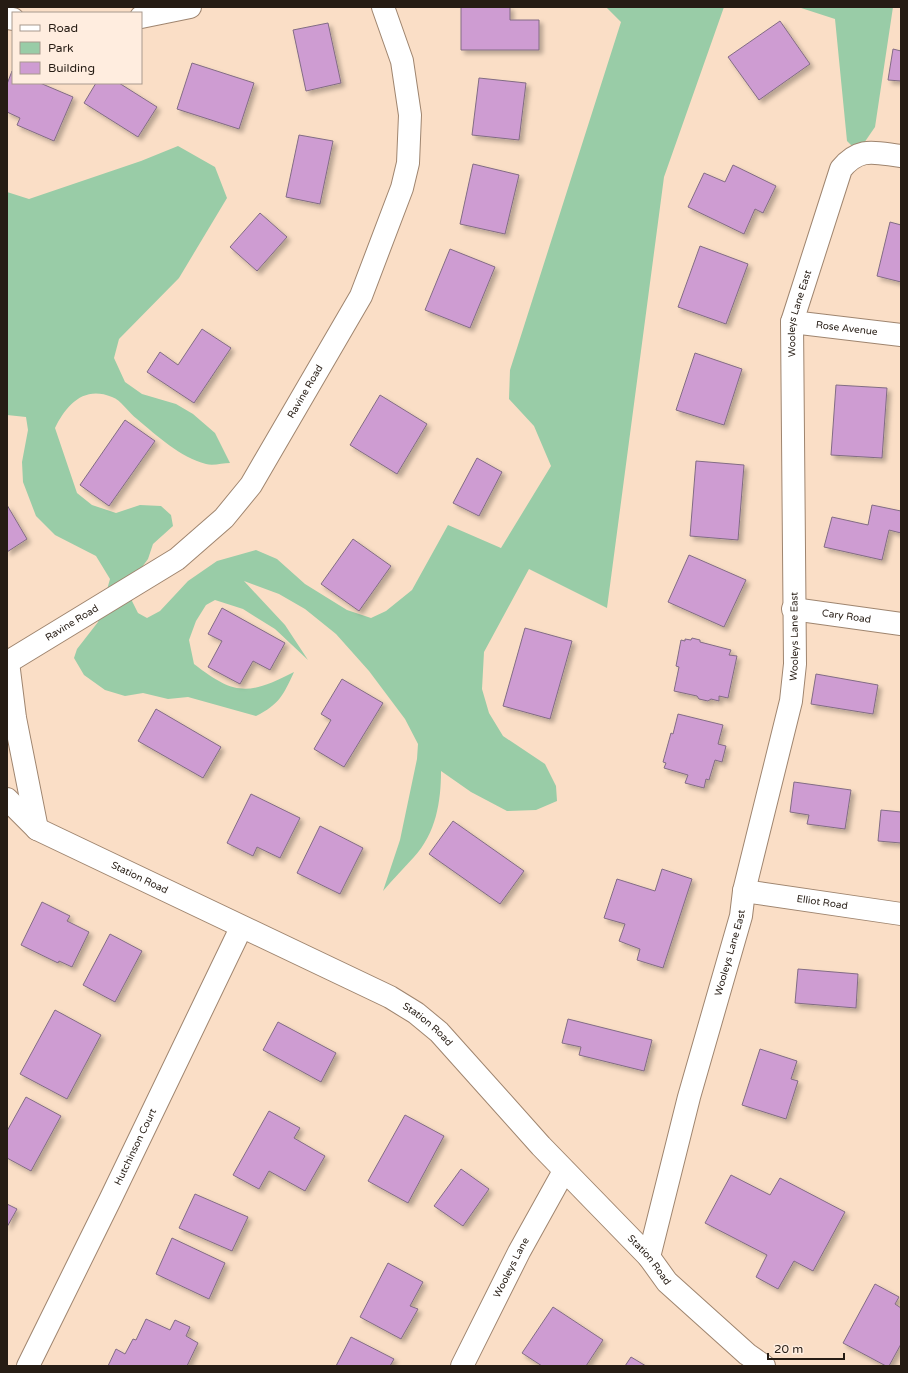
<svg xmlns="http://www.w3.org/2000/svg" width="908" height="1373" font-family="'Varela Round',sans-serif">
  <defs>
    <filter id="shadow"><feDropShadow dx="3.5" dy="3.5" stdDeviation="2" flood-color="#0004"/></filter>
  </defs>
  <rect width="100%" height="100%" fill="#fadec6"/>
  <path fill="#99cca7" d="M606,7H724L664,177L607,608L529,569L484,652L482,689L489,713L503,736L545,764L556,786L557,801L536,810L507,811L471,792L441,771C441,802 436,833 414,857C404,868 393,879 383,891L400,840L417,759L418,744L405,719L369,671L336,634L305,609L279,594L244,581L285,625L308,660L275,629L243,609L215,600L206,605L196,621L189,640L194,664C235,696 249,695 294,672C284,694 279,705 256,716L188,697L168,699L143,693L125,696L105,690L84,675L74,658L77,649L98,622L110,579L96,556L55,535L36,516L23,482L22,462L28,430L26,417L7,415V192L29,199L141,161L178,146L215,167L227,198L179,278L119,339L114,358L125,382L142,394L176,404L193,414L215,433L230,463C223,463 213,466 206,464C180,457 157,436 137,419C129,413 121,400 112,397C84,385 66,405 55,428L77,493L92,505L116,513L140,505L161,506L171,515L173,526L153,544L148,559L139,571L132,601L138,613L147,618L160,611L188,581L217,561L256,550L277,559L305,584L347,610L371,618L386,611L412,590L448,525L501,548L551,466L534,426L509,399L510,370L621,22Z
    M798,7H893L875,127L864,143L857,147L851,145L847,141L835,19Z"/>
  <path fill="#ce9cd2" stroke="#826c84" filter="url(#shadow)" d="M461,7H510V20H539V50H461Z
    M780,21L810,64L759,100L728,57Z
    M328,23L341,83L306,91L293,30Z
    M893,49L901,51V81L888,80Z
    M192,63L254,83L239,129L177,109Z
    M12,71L13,83H40L73,97L54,141L17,125L20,118L7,112V84Z
    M479,78L526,83L519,140L472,135Z
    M96,83H119L157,107L138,137L84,103Z
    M299,135L333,141L320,204L286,197Z
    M473,164L519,175L505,234L460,224Z
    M733,165L776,186L763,213L755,209L744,234L688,207L704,173L725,182Z
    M260,213L287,237L257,271L230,247Z
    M890,222L901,225V282L877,276Z
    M700,246L748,264L726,324L678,307Z
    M450,249L495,267L470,328L425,310Z
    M202,329L231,348L194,403L147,372L160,352L178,365Z
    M695,353L742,369L724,425L676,410Z
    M836,385L887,388L882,458L831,455Z
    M380,395L427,424L397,474L350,445Z
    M125,420L155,441L109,506L80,485Z
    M477,458L502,472L479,516L453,503Z
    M696,461L744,465L738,540L690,536Z
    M7,505L27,539L7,552Z
    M872,505L901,511V533L889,530L882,560L824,547L832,517L868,525Z
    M353,539L391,566L359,611L321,584Z
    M689,555L746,580L724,627L668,602Z
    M222,608L285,643L270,670L253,661L240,684L208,667L222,641L208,634Z
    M525,628L572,641L550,719L503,706Z
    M692,638L700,640V642L731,650L729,655L737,656L728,698L719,696V701L711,699L708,701L699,699L697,696L674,691L679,667L676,666L681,640L685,641V639L691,640Z
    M816,674L878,685L873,714L811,704Z
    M342,679L383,703L344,767L314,749L331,720L321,714Z
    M156,709L221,747L203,778L138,741Z
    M678,714L723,725L718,744L726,746L722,762L715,760L709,780L706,779L704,788L685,783L688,775L664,768L666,763L663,762L671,733L673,734Z
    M794,782L851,790L845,829L807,824L809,815L790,812Z
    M251,794L300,818L280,858L257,847L253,856L227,843Z
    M881,810L901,812V843L878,841Z
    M453,821L524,871L500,904L429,854Z
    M320,826L363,848L340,894L297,873Z
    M662,869L692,879L663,968L637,960L640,949L619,941L625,924L604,918L617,879L655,891Z
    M42,902L70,916L67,921L89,932L72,967L59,961L58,963L21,945Z
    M110,934L142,951L115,1002L83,985Z
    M798,969L858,974L856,1008L795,1003Z
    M55,1010L101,1035L67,1099L20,1074Z
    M568,1019L652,1040L644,1071L579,1055L581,1047L562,1043Z
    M278,1022L336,1053L321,1082L263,1050Z
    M760,1049L797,1061L791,1079L798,1081L786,1119L742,1105Z
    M26,1097L61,1116L31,1171L7,1158V1131Z
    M269,1111L300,1128L294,1138L325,1156L305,1191L269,1171L259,1189L233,1175Z
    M405,1115L444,1136L408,1203L368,1181Z
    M461,1169L489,1189L463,1226L434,1206Z
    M731,1175L770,1195L780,1178L845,1212L813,1271L794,1261L778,1289L756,1277L767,1255L705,1223Z
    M195,1194L248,1217L232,1251L179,1228Z
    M7,1204L17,1209L7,1227Z
    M172,1238L225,1263L209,1299L156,1274Z
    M388,1263L423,1282L410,1306L418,1309L401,1339L360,1317Z
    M875,1284L899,1297L895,1304L901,1308V1344L889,1366H886L843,1343Z
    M553,1307L603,1340L586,1366H542L522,1353Z
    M146,1319L170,1330L175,1320L190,1327L186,1336L198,1343L187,1366H108L116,1349L125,1354L133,1339L136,1340Z
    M351,1337L394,1359L390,1366H336Z
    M631,1357L646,1366H625Z"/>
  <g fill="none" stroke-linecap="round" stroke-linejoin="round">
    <defs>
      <g id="minor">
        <path d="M141,17L190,7"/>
        <path d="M7,18L13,19"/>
        <path id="s1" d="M792,322L901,335"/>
        <path id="s2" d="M793,609L901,624"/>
        <path id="s3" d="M8,662L177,559L224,518L251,485L361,296L402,188L408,163L410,115L402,61L383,7"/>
        <path d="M8,662L15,718L37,829"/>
        <path id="s4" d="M7,799L37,829L390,997L416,1013L439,1032L541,1146L649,1257L667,1282L747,1354L764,1366"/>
        <path id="s5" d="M744,891L901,914"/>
        <path id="s6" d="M649,1257L689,1097L741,916L744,891L791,701L795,664L792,322L841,169C860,146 875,153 901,156"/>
        <path id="s7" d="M28,1366L110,1200L241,928"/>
        <path id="s8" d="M462,1366L519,1252L564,1171"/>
      </g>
    </defs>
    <use href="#minor" stroke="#9f856f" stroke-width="24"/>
    <use href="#minor" stroke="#fff" stroke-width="22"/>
  </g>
  <g text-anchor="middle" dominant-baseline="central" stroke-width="4" stroke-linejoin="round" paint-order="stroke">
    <g font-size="10" fill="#261c14" stroke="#ffeddf">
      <text stroke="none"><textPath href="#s6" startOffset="963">Wooleys Lane East</textPath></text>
      <text stroke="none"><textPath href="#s1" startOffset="55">Rose Avenue</textPath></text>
      <text stroke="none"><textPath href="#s3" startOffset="411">Ravine Road</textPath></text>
      <text stroke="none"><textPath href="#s2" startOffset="54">Cary Road</textPath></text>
      <text stroke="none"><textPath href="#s3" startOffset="75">Ravine Road</textPath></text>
      <text stroke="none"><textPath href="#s6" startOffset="639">Wooleys Lane East</textPath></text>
      <text stroke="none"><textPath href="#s4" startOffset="156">Station Road</textPath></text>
      <text stroke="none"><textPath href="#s5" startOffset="79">Elliot Road</textPath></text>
      <text stroke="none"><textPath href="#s6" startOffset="315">Wooleys Lane East</textPath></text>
      <text stroke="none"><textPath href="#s4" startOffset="480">Station Road</textPath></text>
      <text stroke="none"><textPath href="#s7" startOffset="244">Hutchinson Court</textPath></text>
      <text stroke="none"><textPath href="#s4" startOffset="804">Station Road</textPath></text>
      <text stroke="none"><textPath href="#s8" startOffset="110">Wooleys Lane</textPath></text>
    </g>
  </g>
  <rect width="908" height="1373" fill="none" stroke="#261c14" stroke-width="16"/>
  <rect x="12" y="12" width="130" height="72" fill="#ffeddf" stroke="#a8998e"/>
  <rect x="20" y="25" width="20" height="6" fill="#ffffff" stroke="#a8998e"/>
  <text x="48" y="32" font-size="12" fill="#261c14">Road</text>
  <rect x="20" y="42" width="20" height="12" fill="#99cca7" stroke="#a8998e"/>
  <text x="48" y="52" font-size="12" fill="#261c14">Park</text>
  <rect x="20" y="62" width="20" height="12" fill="#ce9cd2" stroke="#a8998e"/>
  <text x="48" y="72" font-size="12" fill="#261c14">Building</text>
  <path d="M768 1353v6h76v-6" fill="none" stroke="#261c14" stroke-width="2"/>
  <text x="774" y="1353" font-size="12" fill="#261c14" stroke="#ffeddf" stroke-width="3" paint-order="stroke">20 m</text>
</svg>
